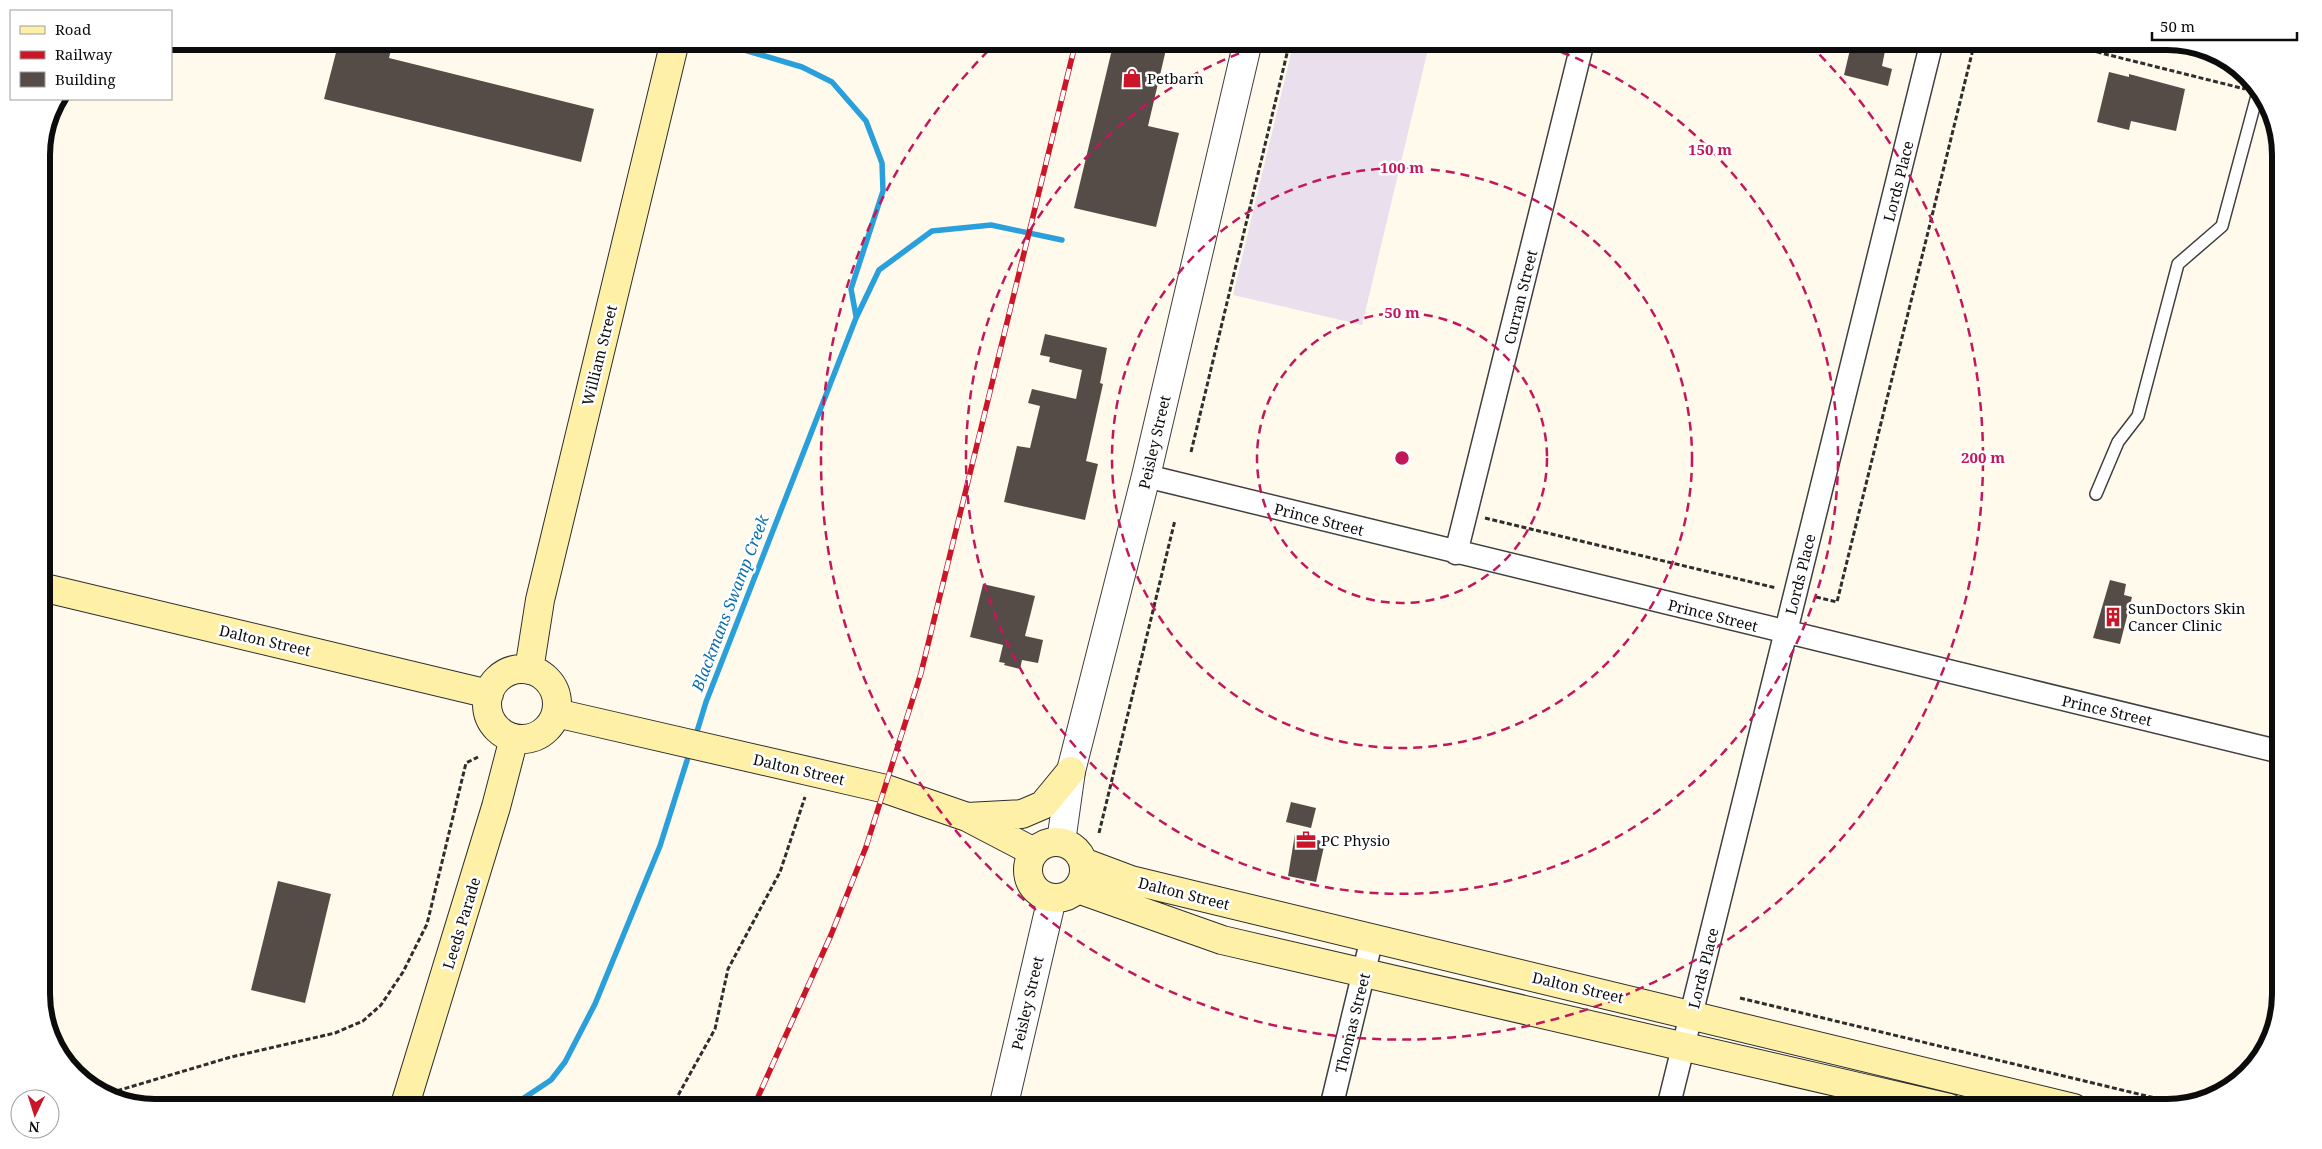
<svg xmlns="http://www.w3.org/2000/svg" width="2322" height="1149" font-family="'Noto Serif',serif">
  <rect width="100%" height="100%" fill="#fffaec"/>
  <path fill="#eadfec" d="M1294,41H1430L1362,325L1233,295Z"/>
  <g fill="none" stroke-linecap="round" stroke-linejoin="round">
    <path stroke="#299fdc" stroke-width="5.5" d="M714,41L802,67L832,82L866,121L882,163L883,191L851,289L856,316
      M695,738L706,702L856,318L879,270L932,231L991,225L1062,240
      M509,1108L551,1080L565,1062L595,1004L660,846L690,751"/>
  </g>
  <path fill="#564c47" d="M339,41H393L389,58L594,109L581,162L324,99Z
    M1114,41H1168L1148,126L1179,133L1156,227L1074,208Z
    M1852,41H1887L1882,66L1892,69L1888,86L1844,75Z
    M2109,72L2129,77V74L2185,89L2176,131L2131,121L2129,130L2097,122Z
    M1045,334L1107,348L1100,383L1103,384L1086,461L1098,464L1085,520L1004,502L1017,446L1030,448L1040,406L1028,403L1032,389L1076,399L1082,370L1049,362L1050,357L1040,355Z
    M2110,580L2126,584L2124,595L2132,597L2120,644L2093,638Z
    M983,584L1035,596L1025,636L1043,640L1038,663L1022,660L1020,669L1004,665L1005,663L999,662L1003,645L970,637Z
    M1291,802L1316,808L1311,828L1286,822Z
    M1295,834L1325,842L1316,882L1288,876Z
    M278,881L331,894L305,1003L251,990Z"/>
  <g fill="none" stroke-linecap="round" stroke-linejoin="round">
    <defs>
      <path id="service" d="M2096,494L2118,442L2138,416L2178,264L2222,226L2258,92"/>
      <path id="minor" d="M1146,476L2281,752
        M1456,553L1583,41
        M1331,1108L1372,938
        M1668,1108L1932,41"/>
      <path id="tertiary" d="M1061,842L1071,771L1146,476L1248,41
        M1003,1108L1052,898"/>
      <path id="secondary" d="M41,587L489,694
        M487 704a35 35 0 1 1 70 0a35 35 0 1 1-70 0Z
        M529,670L540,600L675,41
        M556,713L886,789L967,817L1034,852
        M967,817L1022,814L1043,805L1071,771
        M1028 870a28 28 0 1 1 56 0a28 28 0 1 1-56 0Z
        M1083,862L1131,880L2074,1108
        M1078,889L1222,940L1949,1108
        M404,1108L496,807L514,738"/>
    </defs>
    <use href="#service" stroke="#3f3f3f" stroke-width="14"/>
    <use href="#minor" stroke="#3f3f3f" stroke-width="25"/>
    <use href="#tertiary" stroke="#3f3f3f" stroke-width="30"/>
    <use href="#secondary" stroke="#2e2e2e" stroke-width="30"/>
    <path stroke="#2e2e2e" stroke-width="3" stroke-dasharray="5 2.5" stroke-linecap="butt" d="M2053,41L2245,89
      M1191,452L1290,41
      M1485,518L1776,588
      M1816,597L1837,602L1975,41
      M1099,833L1175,520
      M1740,998L2180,1104
      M103,1095L231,1057L335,1033L363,1021L381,1005L403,972L427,924L466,763L478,757
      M671,1108L715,1029L728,969L780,872L805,797"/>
    <use href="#service" stroke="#fff" stroke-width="11"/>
    <use href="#minor" stroke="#fff" stroke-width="22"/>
    <use href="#tertiary" stroke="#fff" stroke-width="28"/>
    <use href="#secondary" stroke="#fff0a7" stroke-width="28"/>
    <defs>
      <path id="rail" d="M753,1108L831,935L866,847L921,673L1076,41"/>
    </defs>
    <use href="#rail" stroke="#cb1629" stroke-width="5.5"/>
    <use href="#rail" stroke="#fff" stroke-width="4" stroke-dasharray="11" stroke-linecap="butt"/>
  </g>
  <g fill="none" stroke="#c2185b" stroke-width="2.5" stroke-dasharray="9 6">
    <circle cx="1402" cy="458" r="145"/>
    <circle cx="1402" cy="458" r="290"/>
    <path d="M1533 42A436 436 0 1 1 1271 42"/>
    <path d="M1809 44A581 581 0 1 1 995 44"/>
  </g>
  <defs>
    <symbol id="shop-bare" viewBox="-9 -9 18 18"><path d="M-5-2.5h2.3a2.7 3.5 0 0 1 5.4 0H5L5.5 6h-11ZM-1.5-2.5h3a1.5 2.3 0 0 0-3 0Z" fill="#cb1629" stroke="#fff" stroke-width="2.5" paint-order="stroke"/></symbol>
    <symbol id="building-bare" viewBox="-9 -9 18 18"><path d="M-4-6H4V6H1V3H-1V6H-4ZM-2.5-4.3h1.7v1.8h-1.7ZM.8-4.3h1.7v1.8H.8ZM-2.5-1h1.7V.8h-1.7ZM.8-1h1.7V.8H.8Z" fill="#cb1629" stroke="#fff" stroke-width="2.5" paint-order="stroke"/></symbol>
    <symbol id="office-bare" viewBox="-9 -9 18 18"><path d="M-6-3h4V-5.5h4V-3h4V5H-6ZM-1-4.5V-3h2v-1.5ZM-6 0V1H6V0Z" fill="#cb1629" stroke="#fff" stroke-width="2.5" paint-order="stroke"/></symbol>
  </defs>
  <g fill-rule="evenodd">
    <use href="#shop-bare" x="1118" y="64" width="28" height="28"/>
    <use href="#building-bare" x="2099" y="603" width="28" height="28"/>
    <use href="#office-bare" x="1292" y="826" width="28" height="28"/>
  </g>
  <g text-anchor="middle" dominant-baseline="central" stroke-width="5" stroke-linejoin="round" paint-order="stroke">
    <g font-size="15" fill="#0c0c0c" stroke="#fff" text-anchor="start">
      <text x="1147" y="78">Petbarn</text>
      <text x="2128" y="608">SunDoctors Skin<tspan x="2128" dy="17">Cancer Clinic</tspan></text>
      <text x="1321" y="840">PC Physio</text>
    </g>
    <g font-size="15" fill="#0c0c0c" stroke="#fff">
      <text transform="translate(1898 181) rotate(-76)">Lords Place</text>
      <text transform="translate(1520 297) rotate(-76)">Curran Street</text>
      <text transform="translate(599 355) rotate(-76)">William Street</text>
      <text transform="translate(1154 442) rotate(-77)">Peisley Street</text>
      <text transform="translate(1319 519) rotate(14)">Prince Street</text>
      <text transform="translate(1800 574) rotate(-76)">Lords Place</text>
      <text transform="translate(1713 615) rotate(14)">Prince Street</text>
      <text transform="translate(265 640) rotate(13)">Dalton Street</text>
      <text transform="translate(2107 710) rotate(13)">Prince Street</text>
      <text transform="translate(799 769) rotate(13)">Dalton Street</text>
      <text transform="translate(1184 893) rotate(14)">Dalton Street</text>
      <text transform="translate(461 923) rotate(-73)">Leeds Parade</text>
      <text transform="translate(1703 968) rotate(-76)">Lords Place</text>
      <text transform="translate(1578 987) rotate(13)">Dalton Street</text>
      <text transform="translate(1027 1003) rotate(-77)">Peisley Street</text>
      <text transform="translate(1352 1023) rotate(-76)">Thomas Street</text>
    </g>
    <g font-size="16" font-style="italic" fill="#096eab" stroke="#fff">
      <text transform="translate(730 603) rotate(-69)">Blackmans Swamp Creek</text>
    </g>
  </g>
  <path d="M0 0H2322V1149H0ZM155 50H2167A105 105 0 0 1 2272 155V994A105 105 0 0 1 2167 1099H155A105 105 0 0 1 50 994V155A105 105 0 0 1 155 50Z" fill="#fff" fill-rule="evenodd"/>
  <path fill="none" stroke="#0c0c0c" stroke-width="6" d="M155 50H2167A105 105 0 0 1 2272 155V994A105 105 0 0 1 2167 1099H155A105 105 0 0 1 50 994V155A105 105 0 0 1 155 50Z"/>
  <circle cx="1402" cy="458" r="8" fill="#c2185b" stroke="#fff" stroke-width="2.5"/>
  <g font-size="15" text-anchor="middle" font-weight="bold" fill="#c2185b" stroke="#fff" stroke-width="5" stroke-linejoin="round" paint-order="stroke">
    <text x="1710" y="155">150 m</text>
    <text x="1402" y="173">100 m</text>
    <text x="1402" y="318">50 m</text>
    <text x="1983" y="463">200 m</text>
  </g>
  <rect x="10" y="10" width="162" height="90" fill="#ffffff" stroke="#9e9e9e"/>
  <rect x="20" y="26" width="25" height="8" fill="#fff0a7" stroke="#9e9e9e"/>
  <text x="55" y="35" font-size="15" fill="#0c0c0c">Road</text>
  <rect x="20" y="51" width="25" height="8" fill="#cb1629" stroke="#9e9e9e"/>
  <text x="55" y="60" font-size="15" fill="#0c0c0c">Railway</text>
  <rect x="20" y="72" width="25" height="15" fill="#564c47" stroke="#9e9e9e"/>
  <text x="55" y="85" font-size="15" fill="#0c0c0c">Building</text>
  <g transform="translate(35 1114) rotate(184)"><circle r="24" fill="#ffffff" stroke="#9e9e9e"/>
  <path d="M0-4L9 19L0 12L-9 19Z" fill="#cb1629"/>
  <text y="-8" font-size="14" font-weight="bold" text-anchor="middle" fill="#0c0c0c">N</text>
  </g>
  <path d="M2152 32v8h145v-8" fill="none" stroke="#0c0c0c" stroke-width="2.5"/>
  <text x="2160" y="32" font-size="15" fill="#0c0c0c" stroke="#ffffff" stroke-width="4" paint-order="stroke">50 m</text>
</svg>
